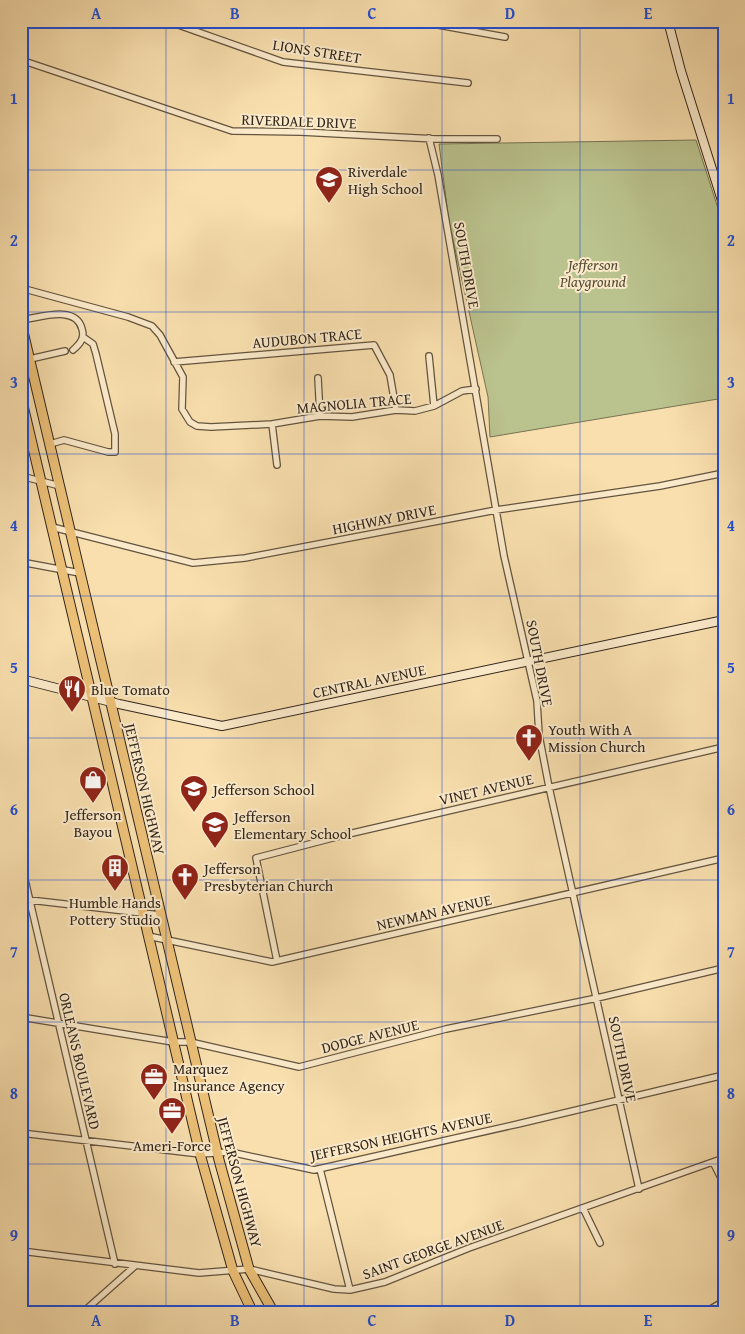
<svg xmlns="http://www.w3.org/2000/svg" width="745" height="1334" font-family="'Gentium Book Plus',serif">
  <rect width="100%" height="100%" fill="#f9dfae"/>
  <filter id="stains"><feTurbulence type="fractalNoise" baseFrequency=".004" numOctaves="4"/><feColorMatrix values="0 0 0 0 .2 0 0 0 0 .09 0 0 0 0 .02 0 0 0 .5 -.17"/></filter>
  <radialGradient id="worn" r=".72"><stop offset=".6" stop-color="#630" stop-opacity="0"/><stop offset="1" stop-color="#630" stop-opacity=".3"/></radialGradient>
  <path fill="#bac28d" stroke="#767454" d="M696,140L724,227V398L490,437L488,397L449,222L439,144Z"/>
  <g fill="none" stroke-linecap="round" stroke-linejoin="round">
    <defs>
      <path id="minor" d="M167,21L283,62L468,83
        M416,21L505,37
        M21,60L232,131L301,132L436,139H497
        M429,138L438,175L504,556L537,701L539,735L549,787L639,1189
        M21,288L128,317L152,326L160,335L183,377L182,409L190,422L197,426L211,427L272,424
        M21,320C39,318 76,304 82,329C85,338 80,344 73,350
        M429,356L434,406
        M30,359L65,351
        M174,362L374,345L390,375L396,410
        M318,378L320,416
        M50,444L64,440L108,452H115V434L96,354L93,344L83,337
        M277,465L272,424L320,416L352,417L396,410L415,411L434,406L462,391L476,389
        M21,476L60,486
        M52,527L193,563L245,558L496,510L660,486L724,473
        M21,562L80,573
        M21,863L115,1264
        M21,899L160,915
        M148,936L272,962L724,858
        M277,961L256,858L344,835L724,747
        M21,1017L173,1042H190L299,1067L446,1029L597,998L724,968
        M21,1133L200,1154L230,1152L314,1170L518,1124L724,1075
        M713,1162L724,1184
        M320,1169L350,1290
        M583,1208L600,1243
        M21,1251L199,1273L249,1269L334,1289L350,1290L385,1282L469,1248L724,1158
        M82,1313L135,1266
        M704,1313L724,1301"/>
      <path id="secondary" d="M668,21L681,71L724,207
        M21,679L119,704L222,726L724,620"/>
      <path id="primary" d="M21,323L219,1160L249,1269L274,1313
        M21,397L200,1154L233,1271L253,1313"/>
    </defs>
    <use href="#minor" stroke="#63543f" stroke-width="8"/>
    <use href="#secondary" stroke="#31251a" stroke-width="10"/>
    <use href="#primary" stroke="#31251a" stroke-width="11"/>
    <use href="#minor" stroke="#fbeaca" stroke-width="5.5"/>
    <use href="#secondary" stroke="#fbeaca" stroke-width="8"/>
    <use href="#primary" stroke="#ecc077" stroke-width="9"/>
  </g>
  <path fill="none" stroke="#1d4ed8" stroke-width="1" stroke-opacity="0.55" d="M166,21V1313M304,21V1313M442,21V1313M580,21V1313M21,170H724M21,312H724M21,454H724M21,596H724M21,738H724M21,880H724M21,1022H724M21,1164H724"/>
  <defs>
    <symbol id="school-pin" viewBox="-11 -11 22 30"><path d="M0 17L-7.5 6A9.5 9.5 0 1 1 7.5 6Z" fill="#8f2418" stroke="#fbeaca"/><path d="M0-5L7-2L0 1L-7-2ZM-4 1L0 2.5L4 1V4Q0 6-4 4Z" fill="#fff"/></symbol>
    <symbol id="restaurant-pin" viewBox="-11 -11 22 30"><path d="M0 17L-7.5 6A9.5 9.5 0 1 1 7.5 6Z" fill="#8f2418" stroke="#fbeaca"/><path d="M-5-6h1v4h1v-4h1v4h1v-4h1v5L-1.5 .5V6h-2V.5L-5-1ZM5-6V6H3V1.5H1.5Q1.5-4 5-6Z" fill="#fff"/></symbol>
    <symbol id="church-pin" viewBox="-11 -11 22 30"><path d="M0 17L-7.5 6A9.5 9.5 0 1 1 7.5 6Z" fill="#8f2418" stroke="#fbeaca"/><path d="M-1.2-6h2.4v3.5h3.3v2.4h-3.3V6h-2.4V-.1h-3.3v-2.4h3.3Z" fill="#fff"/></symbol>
    <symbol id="shop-pin" viewBox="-11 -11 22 30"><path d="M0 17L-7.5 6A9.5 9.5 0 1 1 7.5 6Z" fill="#8f2418" stroke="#fbeaca"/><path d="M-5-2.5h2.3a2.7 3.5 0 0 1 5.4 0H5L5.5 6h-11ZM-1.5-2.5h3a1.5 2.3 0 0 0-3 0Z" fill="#fff"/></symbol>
    <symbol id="building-pin" viewBox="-11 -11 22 30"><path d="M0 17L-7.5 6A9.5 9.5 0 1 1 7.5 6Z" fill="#8f2418" stroke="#fbeaca"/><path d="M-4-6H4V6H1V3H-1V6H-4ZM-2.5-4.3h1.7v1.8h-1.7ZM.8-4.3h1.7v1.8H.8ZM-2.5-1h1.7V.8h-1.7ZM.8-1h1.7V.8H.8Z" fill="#fff"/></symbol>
    <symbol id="office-pin" viewBox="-11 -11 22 30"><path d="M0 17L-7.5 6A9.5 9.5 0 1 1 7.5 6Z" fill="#8f2418" stroke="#fbeaca"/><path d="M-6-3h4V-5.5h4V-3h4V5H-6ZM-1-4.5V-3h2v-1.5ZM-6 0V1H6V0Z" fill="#fff"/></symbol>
  </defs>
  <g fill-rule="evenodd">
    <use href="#school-pin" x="313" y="164" width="32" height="43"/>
    <use href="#restaurant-pin" x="56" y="673" width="32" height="43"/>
    <use href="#church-pin" x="513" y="722" width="32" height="43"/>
    <use href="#shop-pin" x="77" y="764" width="32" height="43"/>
    <use href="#school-pin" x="178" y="773" width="32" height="43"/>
    <use href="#school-pin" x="199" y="809" width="32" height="43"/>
    <use href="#building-pin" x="99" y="852" width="32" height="43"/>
    <use href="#church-pin" x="169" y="861" width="32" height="43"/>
    <use href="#office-pin" x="138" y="1061" width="32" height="43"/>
    <use href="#office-pin" x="156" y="1095" width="32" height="43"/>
  </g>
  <g text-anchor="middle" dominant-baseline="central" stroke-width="4" stroke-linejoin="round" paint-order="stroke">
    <g font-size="15" fill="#31251a" stroke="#fbeaca">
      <text transform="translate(317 51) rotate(9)">LIONS STREET</text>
      <text transform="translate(299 121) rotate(2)">RIVERDALE DRIVE</text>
      <text transform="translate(467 265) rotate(80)">SOUTH DRIVE</text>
      <text transform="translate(307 338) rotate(-5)">AUDUBON TRACE</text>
      <text transform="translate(354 403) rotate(-5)">MAGNOLIA TRACE</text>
      <text transform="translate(384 519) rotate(-11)">HIGHWAY DRIVE</text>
      <text transform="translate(540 663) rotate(79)">SOUTH DRIVE</text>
      <text transform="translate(369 681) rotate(-12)">CENTRAL AVENUE</text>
      <text transform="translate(145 789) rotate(77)">JEFFERSON HIGHWAY</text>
      <text transform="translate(486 789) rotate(-13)">VINET AVENUE</text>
      <text transform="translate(434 912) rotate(-13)">NEWMAN AVENUE</text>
      <text transform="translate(370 1036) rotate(-14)">DODGE AVENUE</text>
      <text transform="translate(623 1059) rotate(78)">SOUTH DRIVE</text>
      <text transform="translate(80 1061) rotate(77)">ORLEANS BOULEVARD</text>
      <text transform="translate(401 1136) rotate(-12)">JEFFERSON HEIGHTS AVENUE</text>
      <text transform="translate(240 1182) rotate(75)">JEFFERSON HIGHWAY</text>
      <text transform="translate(433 1249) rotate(-20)">SAINT GEORGE AVENUE</text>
    </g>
    <g font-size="15" fill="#31251a" stroke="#fbeaca" text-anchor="start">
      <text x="348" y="171">Riverdale<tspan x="348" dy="17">High School</tspan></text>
      <text x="91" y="689">Blue Tomato</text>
      <text x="548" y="729">Youth With A<tspan x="548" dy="17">Mission Church</tspan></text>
      <text x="213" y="789">Jefferson School</text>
      <text x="93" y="814" text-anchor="middle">Jefferson<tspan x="93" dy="17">Bayou</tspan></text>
      <text x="234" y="816">Jefferson<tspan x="234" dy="17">Elementary School</tspan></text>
      <text x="204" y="868">Jefferson<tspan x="204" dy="17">Presbyterian Church</tspan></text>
      <text x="115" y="902" text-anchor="middle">Humble Hands<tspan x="115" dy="17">Pottery Studio</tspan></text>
      <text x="173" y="1068">Marquez<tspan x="173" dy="17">Insurance Agency</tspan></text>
      <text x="172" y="1145" text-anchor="middle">Ameri-Force</text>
    </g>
    <g font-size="15" font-style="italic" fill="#534c37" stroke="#fbeaca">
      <text x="593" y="264">Jefferson<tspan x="593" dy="17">Playground</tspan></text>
    </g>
  </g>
  <rect width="745" height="1334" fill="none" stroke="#f9dfae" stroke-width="55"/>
  <rect x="28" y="28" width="690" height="1278" fill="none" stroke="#1d4ed8" stroke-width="2"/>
  <g font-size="16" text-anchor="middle" font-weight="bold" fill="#1d4ed8">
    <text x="96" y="19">A</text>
    <text x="235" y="19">B</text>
    <text x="372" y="19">C</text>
    <text x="510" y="19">D</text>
    <text x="648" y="19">E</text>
    <text x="14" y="104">1</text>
    <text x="731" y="104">1</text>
    <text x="14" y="246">2</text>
    <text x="731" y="246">2</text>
    <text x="14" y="388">3</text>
    <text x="731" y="388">3</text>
    <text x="14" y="531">4</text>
    <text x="731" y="531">4</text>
    <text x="14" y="673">5</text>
    <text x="731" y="673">5</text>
    <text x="14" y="815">6</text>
    <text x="731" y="815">6</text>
    <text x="14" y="957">7</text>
    <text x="731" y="957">7</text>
    <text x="14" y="1099">8</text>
    <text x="731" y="1099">8</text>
    <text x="14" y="1241">9</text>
    <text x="731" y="1241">9</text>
    <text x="96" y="1326">A</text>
    <text x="235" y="1326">B</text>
    <text x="372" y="1326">C</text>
    <text x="510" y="1326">D</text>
    <text x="648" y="1326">E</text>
  </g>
  <rect width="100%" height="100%" filter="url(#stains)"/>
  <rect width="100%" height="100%" fill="url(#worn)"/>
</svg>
